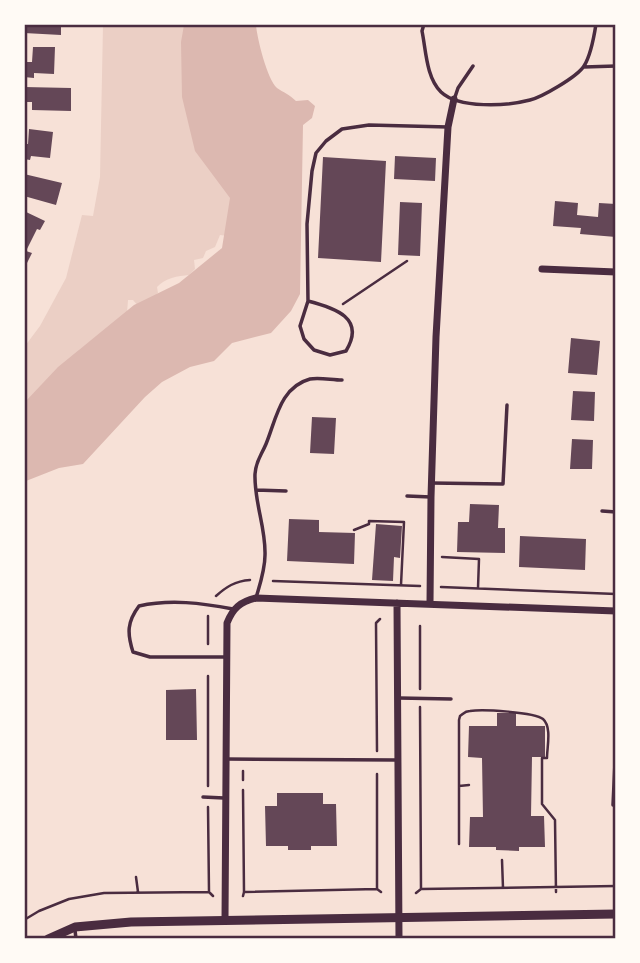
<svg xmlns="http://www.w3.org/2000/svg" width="640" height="963" font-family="Literata,serif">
  <rect width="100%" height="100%" fill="#f7e1d7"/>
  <path fill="#ebcfc5" d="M103,25H205L224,105L235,237L220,235L215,247L206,251L203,258L194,260L195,269L189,275C178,276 165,278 157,287L158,293L140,308L133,300H128L126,326L115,322L79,350L69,381L25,410V346L40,326L66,278L82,215L93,216L100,177Z"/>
  <path fill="#dcb8b0" d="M184,25H256C257,38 267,79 277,88C283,92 290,95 296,101L308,100L315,106L312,118L303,125L300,294L291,311L271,333L232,343L214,361L190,367L162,382L145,397L83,464L59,468L26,481L25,485V402L58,367L134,305L179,283L222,248L230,198L195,151L182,97L181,42Z"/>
  <path fill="#644757" d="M24,24H61V35L24,33Z
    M33,47H55L54,74L34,73V78L24,77V62H32Z
    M24,87L71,88V111L32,110V102H24Z
    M29,129L53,132L50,158L31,156L30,160L24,159V144H28Z
    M395,156L436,158L435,181L394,179Z
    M323,157L386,161L381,262L318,258Z
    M24,174L62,183L56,205L24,196Z
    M555,201L578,203L577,215L598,217L599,203L616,204V237L580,234L581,228L553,226Z
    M400,202L422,203L420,256L398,255Z
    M24,211L45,221L40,230L37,229L26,251L32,253L24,269Z
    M571,338L600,341L597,375L568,373Z
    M573,391L595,392L594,421L571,420Z
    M312,417L336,418L334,454L310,453Z
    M572,439L593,440L592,469H570Z
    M470,504L499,505L498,528H505V553L457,552L458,522H469Z
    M289,519L319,520V532L355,533L354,564L287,561Z
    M376,524L402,526L400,558L394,557L393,581L372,580Z
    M520,536L586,539L585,570L519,567Z
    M196,689L197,740H166V690Z
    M497,713H516V726H545V757H532L531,816H544L545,847H519V851L496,850V847H469L470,817H483L482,758L468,757L469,726H497Z
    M277,793H323V804H336L337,846H311V850H288V846H266L265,806H277Z"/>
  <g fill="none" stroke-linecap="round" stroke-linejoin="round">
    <path stroke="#4a2c40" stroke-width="2.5" d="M343,304L407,261
      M354,530L369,524V521L404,522L401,585
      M442,557L479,559L478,588
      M273,581L420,586
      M441,587L616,594
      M216,596C226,587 235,581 250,580
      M208,616V644
      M420,626V689
      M420,707L421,889
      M377,751L376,623L380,619
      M243,771V780
      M377,774V889L381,892
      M208,786V676
      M459,786L469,785
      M243,790L244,892
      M208,807L209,892L213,896
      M459,844V720L460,716C464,713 465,711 470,711C482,709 535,712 543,719C552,727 547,747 547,758H542V804L555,820L556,892
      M502,860L503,888
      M136,877L138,892
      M416,893L421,889L616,886
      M243,896L244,892L377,889
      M24,920L39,911L69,899L104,893L209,892"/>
    <path stroke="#4a2c40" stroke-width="3.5" d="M424,24L422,31C426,50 426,77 441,92C459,109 507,106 530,100C542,97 577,77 584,66C591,55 594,37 596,24
      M584,67L616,66
      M455,97L458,88L473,66
      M308,301C335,308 366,318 346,351L330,355L314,350L304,339L300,326L308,301L307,224L312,171L316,153L326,141L342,129L369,125L448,127
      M431,483L503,484L507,405
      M256,490L286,491
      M407,496L431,497
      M602,511L616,512
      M256,598C260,584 265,570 265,555C266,528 254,502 255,474C256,460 261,456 266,444C276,420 280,387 310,379C319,377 332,380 342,380
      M226,657H150L133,652C127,633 127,622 139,606C170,599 202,603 233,609
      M399,698L451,699
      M226,759L396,760
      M203,797L224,798
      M613,805L616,741
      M75,930L76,939"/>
    <path stroke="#4a2c40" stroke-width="7" d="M542,269L616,272
      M397,603L399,939
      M430,604L431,497L436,337L448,127L454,99
      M225,920L227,623C233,608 240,602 256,598L616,611"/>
    <path stroke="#4a2c40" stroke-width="9" d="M48,939L75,927L131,922L616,914"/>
  </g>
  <rect width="640" height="963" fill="none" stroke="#fffaf5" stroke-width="52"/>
  <rect x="26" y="26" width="588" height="911" fill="none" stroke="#4a2c40" stroke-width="2.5"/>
</svg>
